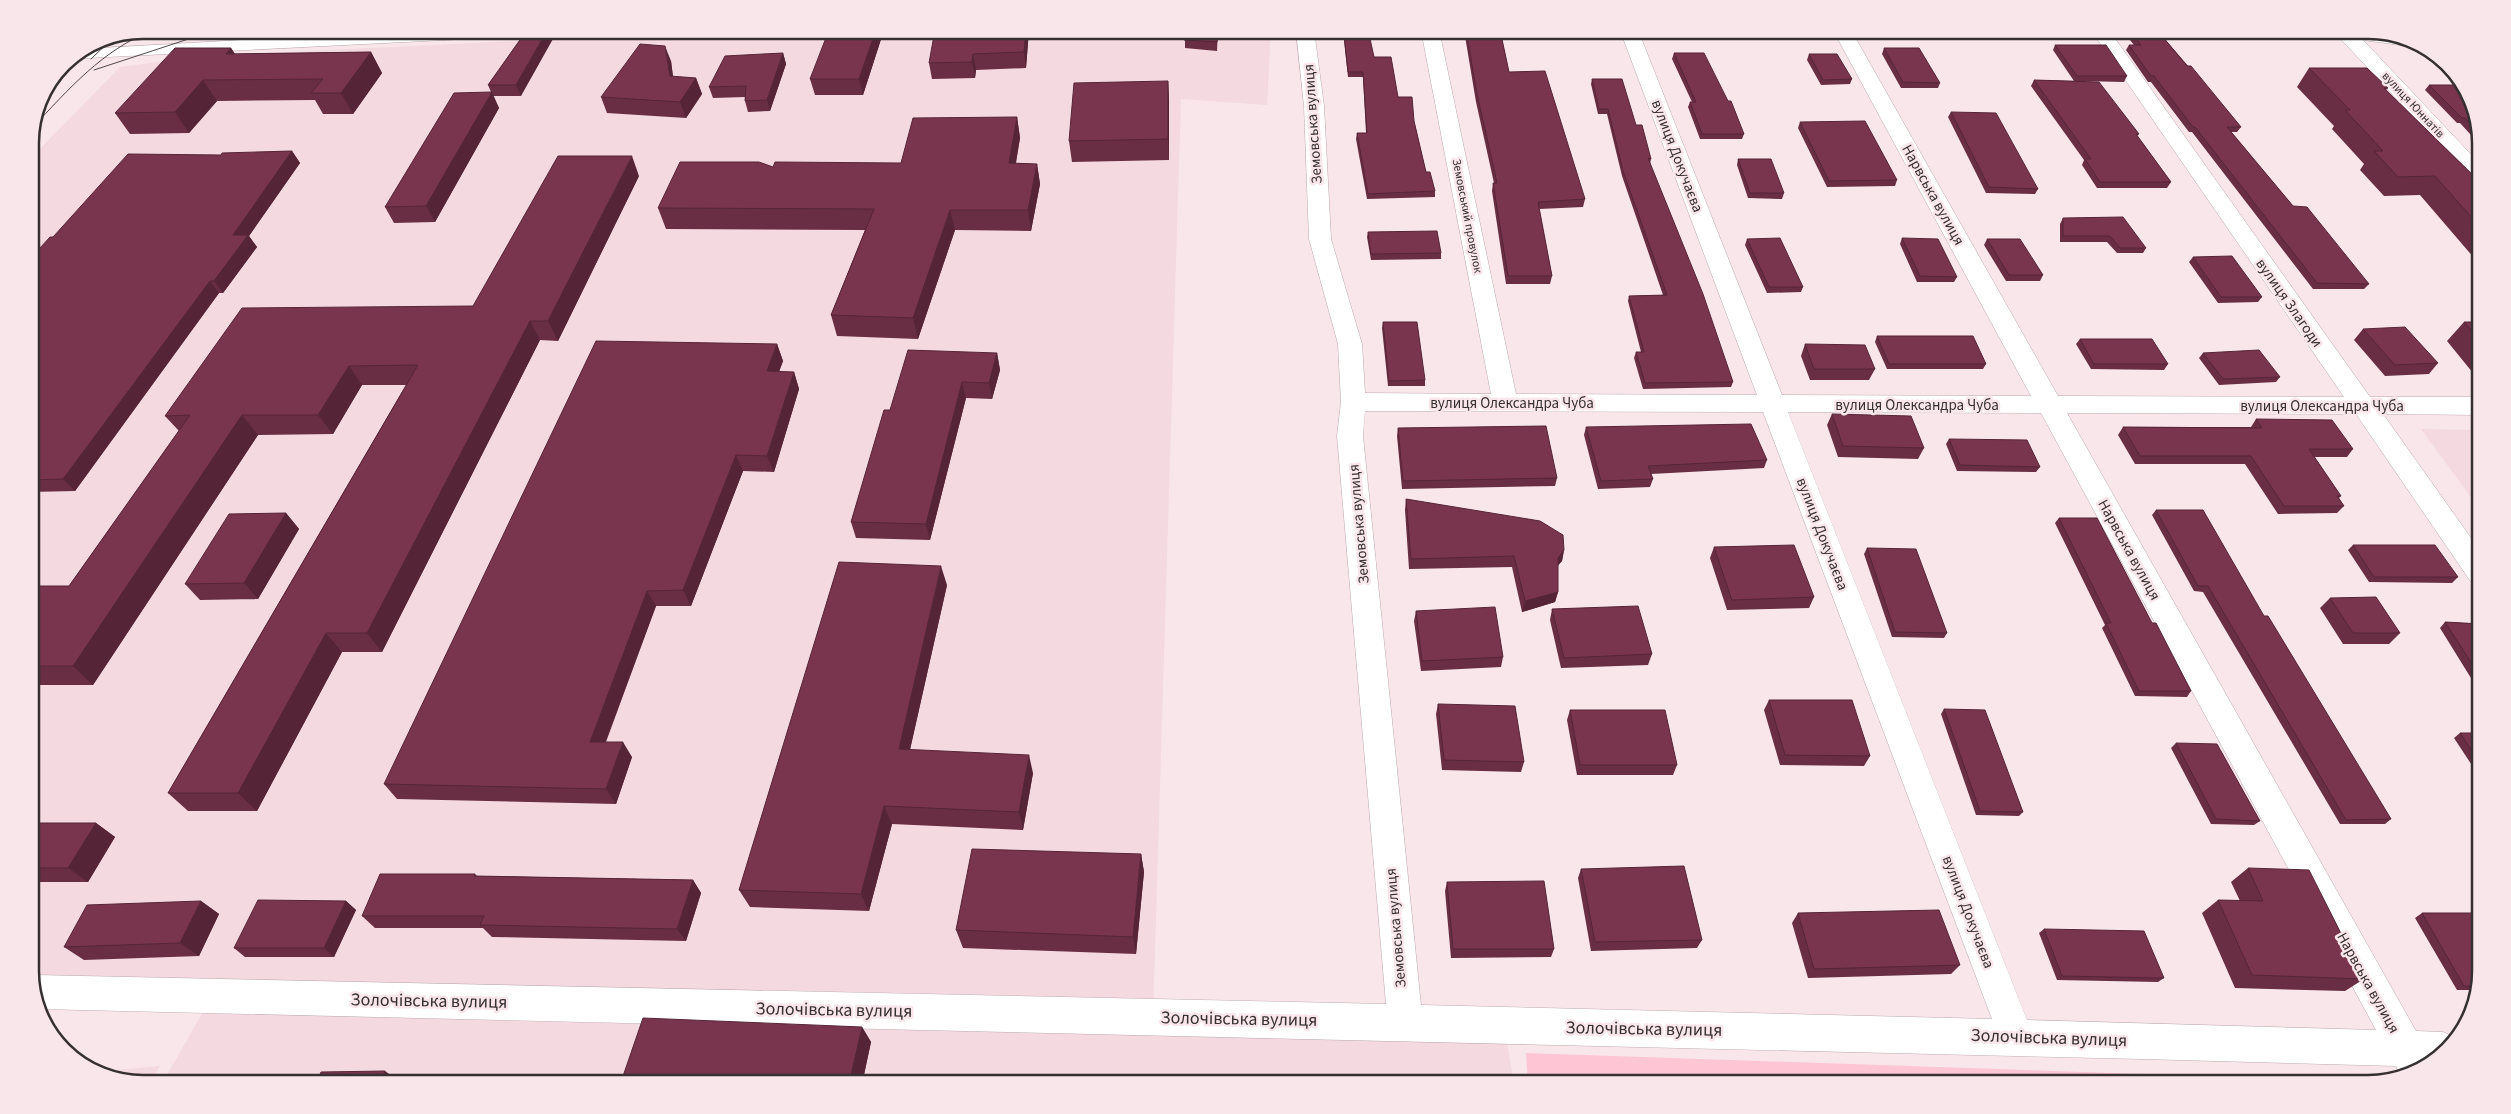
<svg xmlns="http://www.w3.org/2000/svg" width="2511" height="1114" font-family="'Source Sans 3',sans-serif">
  <rect width="100%" height="100%" fill="#f8e6eb"/>
  <path fill="#f4d9e1" d="M583,30H1271L1267,105L1181,99L1153,1016L1504,1025L1514,1084H162L213,994L30,979V159L120,67L204,56L558,39L584,35Z
    M2421,429L2481,430V511Z
    M160,1066L150,1084L99,1075L95,1072Z"/>
  <path fill="#fec5d5" d="M1526,1053L2376,1082L2369,1084H1528Z"/>
  <g fill="none" stroke-linecap="round" stroke-linejoin="round">
    <defs>
      <path id="minor" d="M423,30H533L531,34L524,36L68,59L84,49Z
        M1296,30H1314L1324,106L1331,239L1362,344L1365,393L1491,394L1421,30H1439L1516,394L1757,395L1620,30H1638L1782,395L2031,396L1833,30H1851L2058,396L2344,397L2091,30H2109L2370,397H2481V415L2383,414L2481,552V585L2471,582L2356,414L2067,413L2416,1031L2443,1032L2454,1037L2431,1065L2400,1074L2396,1066L2142,1059L40,1009L30,979L35,975L1386,1004L1337,436L1341,402L1338,344L1309,239L1304,106ZM1365,411L1763,412L1992,1019L1421,1005L1363,436ZM1788,412L2041,413L2376,1030L2027,1020Z
        M2329,30C2356,30 2399,28 2420,45L2414,47L2363,40L2481,165V184L2474,182L2339,37L2331,35Z"/>
    </defs>
    <use href="#minor" stroke="#baa9ae" stroke-width="1"/>
    <use href="#minor" fill="#fff" fill-rule="evenodd"/>
    <path stroke="#51484b" stroke-width="1" d="M91,59L115,36
      M94,70L216,30
      M32,128C69,89 102,50 153,30"/>
  </g>
  <path fill="#692e43" d="M527,30L521,96H493L499,108L435,222L394,223L385,207L491,92L488,85Z
    M884,30L863,95H815L810,79Z
    M1029,30L1026,68L976,70L975,78L932,79L929,63Z
    M1185,30H1218L1217,51L1185,48Z
    M1464,30H1500L1509,72L1585,199L1583,207L1539,209L1552,276L1550,284H1506L1492,191L1493,183H1494L1476,102Z
    M2122,30H2157L2241,127L2237,132H2231L2293,206L2369,284L2364,289H2313L2192,132H2189L2151,82H2148L2126,50L2129,45H2134Z
    M1344,35L1374,57L1398,97L1414,121L1426,172L1435,191V197L1367,199L1356,139L1357,133H1366L1363,77H1348L1344,40Z
    M2055,45L2127,76L2124,82L2081,81L2139,134L2137,136L2171,182L2167,188H2097L2082,165L2084,160L2031,86L2034,80L2074,81L2053,50Z
    M231,48L235,54L371,52L382,73L353,114H323L315,100L217,101L189,133L130,134L115,113Z
    M1884,48L1940,83L1938,88H1901L1882,54Z
    M783,53L786,64L770,111L748,112L745,101V97L713,98L709,87Z
    M1674,53L1744,134L1742,139H1700L1688,107L1690,102H1692L1672,59Z
    M1809,54L1852,79L1850,84L1821,85L1807,60Z
    M671,61L673,77L696,78L702,94L686,118L607,113L601,97Z
    M2309,68L2388,88L2386,90L2481,183V266L2420,195L2384,196L2360,170L2364,164L2332,129L2334,126L2297,87Z
    M1592,79L1636,125L1651,159L1650,164L1733,382L1731,387L1643,389L1634,358L1636,352H1641L1628,301L1629,296L1663,295L1622,176L1607,114H1598L1591,84Z
    M1168,81L1169,102V160L1072,162L1069,141Z
    M2429,85H2458L2481,135V146L2460,123H2457L2425,90Z
    M1951,112L2038,189L2035,194L1986,193L1948,117Z
    M1017,117L1020,138L1016,163L1037,164L1040,184L1031,231L955,230L918,339L837,336L831,315L865,230L666,229L658,208L773,167L901,163Z
    M1800,122L1897,180L1895,186L1827,187L1798,128Z
    M292,151L300,163L249,236L257,247L223,293H219L75,491L30,492V259L53,237L221,155Z
    M1738,159L1784,193L1782,199L1748,198L1737,165Z
    M639,176L558,341L540,340L382,652H342L257,811H188L168,793L406,385H362L333,434L258,435L93,685H30V586H69L179,431L165,416L473,306Z
    M2063,218L2146,248L2143,253H2117L2107,242H2060V224Z
    M1368,232L1441,253V259L1371,260L1367,237Z
    M1902,238L1957,277L1954,282H1917L1900,244Z
    M1747,239L1803,287L1801,292L1767,293L1745,245Z
    M1987,239L2043,275L2040,281H2006L1984,245Z
    M2193,257L2262,297L2258,302L2218,303L2189,262Z
    M1383,322L1425,380V386H1388L1382,328Z
    M2464,322H2481V373H2473L2447,341Z
    M2363,329L2438,363L2429,374L2385,376L2354,340Z
    M1877,336L1986,364L1983,369H1887L1875,342Z
    M2080,339L2168,364L2164,370L2091,369L2076,344Z
    M777,344L783,361L779,372H794L799,389L774,472L743,471L691,606H656L606,742L632,757L616,804L397,799L384,784Z
    M1805,344L1875,369L1869,380H1810L1801,356Z
    M997,353L1000,370L992,399L966,398L930,540L856,538L851,522L890,410Z
    M2203,353L2280,377L2276,382L2219,385L2199,358Z
    M1832,414L1924,448L1918,459L1838,457L1827,425Z
    M2256,419L2353,449L2347,457H2314L2341,496L2339,498L2344,506L2337,513L2278,514L2245,464H2135L2118,435L2123,427H2251Z
    M1586,427L1767,460L1764,468L1651,474L1653,479L1650,487L1598,489L1584,435Z
    M1398,428L1557,478L1555,486L1402,489L1397,436Z
    M1949,439L2040,467L2036,472L1957,471L1946,444Z
    M1406,499L1564,550L1562,561L1558,565V592L1555,602L1522,612L1512,567L1409,569L1405,510Z
    M2156,510L2264,616L2391,819L2385,824H2340L2203,592L2194,591L2152,515Z
    M286,513L299,529L258,599L200,600L185,584Z
    M2059,518L2152,623L2191,691L2187,697L2135,696L2102,628L2105,625L2055,523Z
    M2353,545L2458,577L2452,583L2369,582L2348,550Z
    M1714,547L1814,597L1809,608L1727,610L1710,558Z
    M1867,548L1947,633L1944,638L1892,637L1864,554Z
    M947,585L910,750L1033,773L1023,830L892,824L869,911L750,907L739,890Z
    M2330,598L2400,633L2389,644H2343L2320,608Z
    M1552,609L1652,654L1648,665L1561,668L1550,620Z
    M1416,611L1503,657L1501,667L1421,671L1414,621Z
    M2445,622L2481,624V691H2479L2440,628Z
    M1769,700L1870,756L1864,766L1780,765L1764,710Z
    M1438,704L1524,762L1521,772L1442,770L1436,714Z
    M1944,709L2023,812L2019,816L1976,815L1941,714Z
    M1570,710L1677,765L1673,775H1577L1567,720Z
    M2460,733H2481V779L2454,738Z
    M2176,743L2260,821L2254,825L2211,824L2171,748Z
    M30,823H96L115,837L88,882H30Z
    M1141,854L1144,872L1136,954L963,948L956,930Z
    M2248,868L2364,979L2345,991L2235,988L2202,913L2218,900L2240,901L2231,882Z
    M1581,869L1702,940L1697,948L1591,951L1578,878Z
    M475,874L477,876L693,880L701,893L686,941L492,937L483,928H375L362,916Z
    M1447,882L1554,949L1551,957L1451,958L1445,891Z
    M201,901L219,914L199,956L84,960L64,947Z
    M346,901L356,910L334,957H245L234,948Z
    M1798,913L1960,965L1951,974L1808,978L1792,923Z
    M2422,913L2481,972L2477,990H2457L2415,918Z
    M2044,929L2164,978L2158,982L2057,980L2039,933Z
    M862,1027L871,1042L862,1084H623L621,1082Z"/>
  <path fill="#552537" d="M547,30H558L521,96L516,85Z
    M876,30H884L863,95L859,79Z
    M1026,30H1029L1026,68L1024,52Z
    M665,46L671,61L675,92L670,76Z
    M231,48L244,69L226,54Z
    M371,52L382,73L353,114L341,93Z
    M783,53L786,64L770,111L767,100Z
    M973,54L976,70L975,78L972,62Z
    M696,78L702,94L686,118L680,102Z
    M203,80L217,101L189,133L175,112Z
    M1168,81L1169,102V160L1168,139Z
    M492,92L499,108L435,222L426,206Z
    M1017,117L1020,138L1012,184L1009,163Z
    M292,151L300,163L249,236L257,247L223,293L214,281L233,235Z
    M632,156L639,176L558,341L548,321Z
    M1037,164L1040,184L1031,231L1028,210Z
    M30,187L36,194L30,201Z
    M950,210L955,230L918,339L913,318Z
    M210,281L219,293L75,491L63,479Z
    M530,321L540,340L382,652L367,633Z
    M777,344L783,361L773,387L767,371Z
    M997,353L1000,370L992,399L989,383Z
    M349,366L362,385L333,434L318,415Z
    M794,372L799,389L774,472L767,456Z
    M962,382L966,398L930,540L926,524Z
    M242,415L258,435L93,685L73,666Z
    M736,455L743,471L691,606L683,590Z
    M286,513L299,529L258,599L244,583Z
    M1564,550L1562,561L1555,569L1558,558Z
    M941,566L947,585L906,767L899,749Z
    M647,591L656,606L600,756L590,742Z
    M1558,592L1555,602L1522,612L1525,601Z
    M326,633L342,652L257,811L238,793Z
    M623,742L632,757L616,804L606,789Z
    M1029,755L1033,773L1023,830L1019,812Z
    M884,806L892,824L869,911L861,894Z
    M96,823L115,837L88,882L68,868Z
    M1141,854L1144,872L1136,954L1133,937Z
    M693,880L701,893L686,941L677,929Z
    M201,901L219,914L199,956L180,943Z
    M346,901L356,910L334,957L324,948Z
    M862,1027L871,1042L862,1084H849Z
    M385,1071L400,1082V1084H380Z"/>
  <path fill="#7a354e" stroke="#552537" d="M527,30H547L516,85H488Z
    M829,30H876L859,79H810Z
    M935,30H1026L1024,52L973,54L972,62L929,63Z
    M1185,30H1218L1217,42L1184,40Z
    M1466,30H1500L1509,72L1545,71L1585,199L1538,202L1552,276H1508L1493,183H1497L1477,94Z
    M2129,30H2157L2187,66H2191L2241,127H2227L2293,206L2307,207L2369,284L2317,283L2195,127H2193L2154,76H2151L2129,45H2141Z
    M1369,34L1374,57H1391L1398,97H1412L1414,121L1426,172H1430L1435,191L1368,194L1357,133H1367L1363,72H1348L1344,35Z
    M640,44L665,46L670,76L696,78L680,102L601,97Z
    M2055,45H2106L2127,76H2077Z
    M175,48H231L226,54L371,52L341,93H311L323,79L203,80L175,112L115,113Z
    M1884,48H1919L1940,83L1903,82Z
    M783,53L767,100L745,101L746,86L709,87L725,56Z
    M1674,53H1704L1728,101H1731L1744,134H1702L1690,102H1696Z
    M1809,54H1837L1852,79L1823,80Z
    M2309,68H2367L2388,88H2384L2481,183V228L2435,176L2398,177L2374,151H2383L2345,110H2350Z
    M1592,79H1622L1636,125H1642L1651,159L1648,158L1703,294L1733,382L1645,383L1636,352H1644L1629,296L1667,295L1623,171L1608,109H1599Z
    M2034,80L2099,82L2139,134H2136L2171,182H2100L2085,159H2091Z
    M1168,81V139L1069,141L1074,83Z
    M2429,85H2458L2464,90H2465L2481,136L2465,118H2462Z
    M492,92L426,206L385,207L454,93Z
    M1951,112L1996,113L2038,189L1989,187Z
    M1017,117L1009,163L1037,164L1028,210H950L913,318L831,315L874,209L658,208L680,162H759L773,167L775,162L901,163L913,118Z
    M1865,121L1897,180L1829,181L1800,122Z
    M292,151L233,235H248L214,281H210L63,479L30,480V259L50,237H53L128,154L221,155L222,153Z
    M558,156H632L548,321H530L367,633H326L238,793H168L418,365L349,366L318,415H242L73,666H30V586H69L190,415L165,416L242,308L473,306Z
    M1738,159H1771L1784,193H1750Z
    M2123,217L2146,248H2120L2110,236H2063V218Z
    M1437,231L1441,253L1371,254L1368,232Z
    M1780,238L1803,287H1769L1747,239Z
    M1902,238L1938,239L1957,277L1920,276Z
    M1987,239H2020L2043,275H2009Z
    M2232,256L2262,297H2221L2193,257Z
    M1383,322H1417L1425,380L1389,381Z
    M2464,322H2481V342Z
    M2405,327L2438,363L2395,365L2363,329Z
    M1877,336H1973L1986,364H1889Z
    M2080,339H2152L2168,364H2094Z
    M596,341L777,344L767,371L794,372L767,456L736,455L683,590L647,591L590,742H623L606,789L384,784Z
    M1805,344L1865,345L1875,369H1814Z
    M908,350L997,353L989,383L962,382L926,524L851,522L884,410H890Z
    M2259,350L2280,377L2223,379L2203,353Z
    M1832,414L1911,416L1924,448L1843,446Z
    M2256,419L2332,420L2353,449H2309L2341,496H2337L2344,506H2284L2251,456H2140L2123,427L2262,428Z
    M1751,424L1767,460L1648,466L1653,479L1601,481L1586,427Z
    M1546,426L1557,478L1403,481L1398,428Z
    M1949,439L2027,440L2040,467L1960,465Z
    M1406,499L1540,521L1563,535L1564,550L1558,558V592L1525,601L1514,556L1411,559Z
    M2156,510H2203L2264,616H2268L2391,819L2346,820L2208,586H2198Z
    M286,513L244,583L185,584L229,514Z
    M2059,518H2097L2152,623H2156L2191,691H2139L2106,623H2111Z
    M1794,545L1814,597L1732,600L1714,547Z
    M2353,545H2435L2458,577H2374Z
    M1867,548L1916,549L1947,633L1895,632Z
    M839,562L941,566L899,749L1029,755L1019,812L884,806L861,894L739,890Z
    M2376,597L2400,633H2353L2330,598Z
    M1638,606L1652,654L1564,658L1552,609Z
    M1495,607L1503,657L1422,661L1416,611Z
    M2445,622L2481,624V678Z
    M1769,700H1852L1870,756L1785,755Z
    M1438,704L1515,706L1524,762L1444,760Z
    M1944,709L1985,710L2023,812L1980,811Z
    M1570,710H1665L1677,765H1580Z
    M2460,733H2481V764Z
    M2176,743L2217,744L2260,821L2216,819Z
    M30,823H96L68,868H30Z
    M972,849L1141,854L1133,937L956,930Z
    M1684,866L1702,940L1595,942L1581,869Z
    M2248,868L2309,870L2364,979L2252,975L2218,900L2263,901Z
    M380,874H475L474,876L693,880L677,929L480,925L484,916H362Z
    M1544,881L1554,949H1453L1447,882Z
    M258,900L346,901L324,948H234Z
    M201,901L180,943L64,947L87,905Z
    M1939,910L1960,965L1814,969L1798,913Z
    M2422,913H2481V972L2478,986H2464Z
    M2044,929L2144,931L2164,978L2062,976Z
    M643,1018L862,1027L849,1084H670L621,1082Z
    M385,1071L380,1084H316L321,1072Z"/>
  <g text-anchor="middle" dominant-baseline="central" stroke-width="5" stroke-linejoin="round" paint-order="stroke">
    <g font-size="12" fill="#373032" stroke="#f8e6eb">
      <text transform="translate(2413 105) rotate(47)">вулиця Юннатів</text>
      <text transform="translate(1467 216) rotate(79)">Земовський провулок</text>
    </g>
    <g font-size="15" fill="#373032" stroke="#f8e6eb">
      <text transform="translate(1313 124) rotate(-94)">Земовська вулиця</text>
      <text transform="translate(1677 156) rotate(69)">вулиця Докучаєва</text>
      <text transform="translate(1933 195) rotate(61)">Нарвська вулиця</text>
      <text transform="translate(2289 303) rotate(55)">вулиця Злагоди</text>
      <text x="1512" y="403">вулиця Олександра Чуба</text>
      <text x="1917" y="405">вулиця Олександра Чуба</text>
      <text x="2322" y="406">вулиця Олександра Чуба</text>
      <text transform="translate(1359 524) rotate(-95)">Земовська вулиця</text>
      <text transform="translate(1822 534) rotate(69)">вулиця Докучаєва</text>
      <text transform="translate(2129 550) rotate(61)">Нарвська вулиця</text>
      <text transform="translate(1968 912) rotate(69)">вулиця Докучаєва</text>
      <text transform="translate(1396 928) rotate(-95)">Земовська вулиця</text>
      <text transform="translate(2368 983) rotate(61)">Нарвська вулиця</text>
    </g>
    <g font-size="18" fill="#373032" stroke="#f8e6eb">
      <text transform="translate(429 1001) rotate(1)">Золочівська вулиця</text>
      <text transform="translate(834 1010) rotate(1)">Золочівська вулиця</text>
      <text transform="translate(1239 1019) rotate(1)">Золочівська вулиця</text>
      <text transform="translate(1644 1029) rotate(1)">Золочівська вулиця</text>
      <text transform="translate(2049 1038) rotate(2)">Золочівська вулиця</text>
    </g>
  </g>
  <path d="M0 0H2511V1114H0ZM143 39H2368A104 104 0 0 1 2472 143V971A104 104 0 0 1 2368 1075H143A104 104 0 0 1 39 971V143A104 104 0 0 1 143 39Z" fill="#f8e6eb" fill-rule="evenodd"/>
  <path fill="none" stroke="#373032" stroke-width="2.5" d="M143 39H2368A104 104 0 0 1 2472 143V971A104 104 0 0 1 2368 1075H143A104 104 0 0 1 39 971V143A104 104 0 0 1 143 39Z"/>
</svg>
